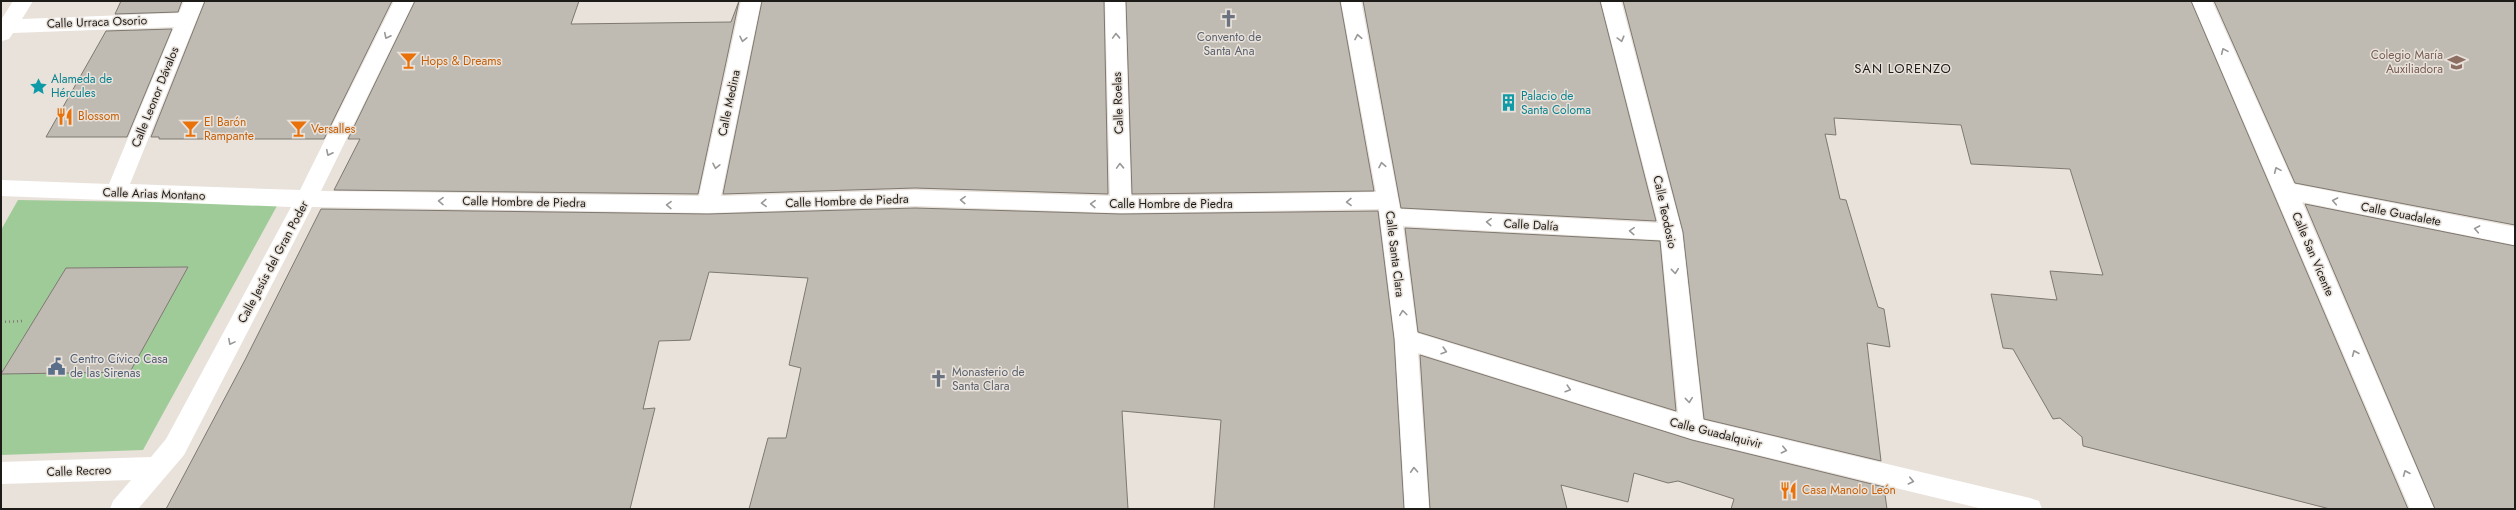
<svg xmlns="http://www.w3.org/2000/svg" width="2516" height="510" font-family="Jost,sans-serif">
  <rect width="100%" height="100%" fill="#e9e2db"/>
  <path fill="#9fcb99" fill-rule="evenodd" d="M18,200L278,204L143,450L1,455V230ZM188,267L130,372L1,374L66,268Z"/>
  <path fill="#bfbab2" stroke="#7d7871" d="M121,1H182L178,12L115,14Z
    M205,1H392L324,139H159V137H151Z
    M415,1H579L571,24L731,22L739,1L698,194L334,190L360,139H348Z
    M762,1H1104L1108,194L915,188L723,194Z
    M1126,1H1340L1374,191L1132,194Z
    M1363,1H1600L1656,221L1401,208Z
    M1623,1H2191L2408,509H2330L2083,446L2082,437L2060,418L2053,419L2013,349L2003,348L1991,294L2057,300L2050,271L2103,275L2070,169L1971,164L1961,125L1834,118L1836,135L1825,134L1840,199L1846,200L1878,307L1884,309L1890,347L1867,343L1881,461L1704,419L1683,232Z
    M2214,1H2515V225L2295,183Z
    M172,29L127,137H46L106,31Z
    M2305,204L2515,246V509H2435Z
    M915,208L1121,214L1378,211L1394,339L1404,509H1214L1221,420L1122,411L1128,509H749L768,438H786L801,368L789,365L808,278L709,272L690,340L659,341L643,409L655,408L630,509H166L245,360L321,209L708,214Z
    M1405,228L1660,241L1676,411L1418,332Z
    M188,267L130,372L1,374L66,268Z
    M1420,355L1692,440L1884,487L1887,509H1731L1734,499L1678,481L1668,483L1634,473L1628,502L1561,485L1567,509H1430Z"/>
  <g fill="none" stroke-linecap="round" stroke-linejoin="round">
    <path stroke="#807b76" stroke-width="2.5" stroke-dasharray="1 3" stroke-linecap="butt" d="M1,322L23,321"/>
    <path fill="#fff" fill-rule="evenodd" d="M13,1H33L22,19L179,13L184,1H204L130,184L300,190L394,1H414L321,191L699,196L741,1H761L721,196L915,190L1110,196L1105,1H1125L1131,196L1376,192L1341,1H1361L1400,209L1658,223L1601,1H1621L1682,232L1703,420L2030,498L2039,501L2042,509H1983L1692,439L1418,353L1429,509H1405L1395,339L1379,209L1121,213L915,206L708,213L312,207L184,455L138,509H110L113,501L131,480L1,484V462L151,457L166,439L291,207L1,196V180L109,184L174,27L13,33L9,39L2,41L1,20ZM1403,226L1661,240L1678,413L1417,333Z
      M2192,1H2212L2294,184L2515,227V245L2302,202L2434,509H2410Z"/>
  </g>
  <defs><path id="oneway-chevron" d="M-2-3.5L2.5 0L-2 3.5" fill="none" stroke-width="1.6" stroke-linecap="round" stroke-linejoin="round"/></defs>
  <g stroke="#999897">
    <use href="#oneway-chevron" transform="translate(387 36) rotate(116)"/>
    <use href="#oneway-chevron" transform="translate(1116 36) rotate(-92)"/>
    <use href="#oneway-chevron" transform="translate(1358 37) rotate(-101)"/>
    <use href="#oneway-chevron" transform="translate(743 39) rotate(102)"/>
    <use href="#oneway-chevron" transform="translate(1621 39) rotate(75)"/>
    <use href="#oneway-chevron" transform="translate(2224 51) rotate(-114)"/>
    <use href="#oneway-chevron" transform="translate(329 153) rotate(116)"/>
    <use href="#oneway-chevron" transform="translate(1382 165) rotate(-101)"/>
    <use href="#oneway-chevron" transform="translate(716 166) rotate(102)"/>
    <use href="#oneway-chevron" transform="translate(1120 166) rotate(-92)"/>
    <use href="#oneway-chevron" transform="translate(2277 170) rotate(-114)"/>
    <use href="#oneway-chevron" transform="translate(963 200) rotate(-178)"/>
    <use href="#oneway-chevron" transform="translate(441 201) rotate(-179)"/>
    <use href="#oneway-chevron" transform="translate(2335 201) rotate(-169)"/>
    <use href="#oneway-chevron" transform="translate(1349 202) rotate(179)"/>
    <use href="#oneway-chevron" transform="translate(764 203) rotate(178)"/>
    <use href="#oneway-chevron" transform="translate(1093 204) rotate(-178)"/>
    <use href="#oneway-chevron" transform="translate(669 205) rotate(-179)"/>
    <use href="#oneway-chevron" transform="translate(1489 222) rotate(-177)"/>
    <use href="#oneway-chevron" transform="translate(2477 229) rotate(-169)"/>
    <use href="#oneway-chevron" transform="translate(1632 231) rotate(-177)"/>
    <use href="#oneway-chevron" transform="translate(1675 271) rotate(84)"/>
    <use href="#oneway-chevron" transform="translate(1403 313) rotate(-97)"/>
    <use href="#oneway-chevron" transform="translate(231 342) rotate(118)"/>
    <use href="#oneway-chevron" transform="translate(1444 351) rotate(17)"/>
    <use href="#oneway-chevron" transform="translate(2355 353) rotate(-113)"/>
    <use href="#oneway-chevron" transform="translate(1568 389) rotate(17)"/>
    <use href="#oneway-chevron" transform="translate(1689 400) rotate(84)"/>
    <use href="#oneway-chevron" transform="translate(1784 450) rotate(13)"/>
    <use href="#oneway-chevron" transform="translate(1414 470) rotate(-93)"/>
    <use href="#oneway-chevron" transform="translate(2406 473) rotate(-113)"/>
    <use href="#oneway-chevron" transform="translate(1911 481) rotate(13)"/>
  </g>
  <defs>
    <symbol id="church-bare" viewBox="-9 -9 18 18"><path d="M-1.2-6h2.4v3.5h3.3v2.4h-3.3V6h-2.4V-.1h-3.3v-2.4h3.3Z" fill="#6b7280" stroke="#e9e2db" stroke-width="2.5" paint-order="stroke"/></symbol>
    <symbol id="bar-bare" viewBox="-9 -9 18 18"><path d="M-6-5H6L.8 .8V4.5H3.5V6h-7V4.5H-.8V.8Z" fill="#e8710a" stroke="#e9e2db" stroke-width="2.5" paint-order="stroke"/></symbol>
    <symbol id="school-bare" viewBox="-9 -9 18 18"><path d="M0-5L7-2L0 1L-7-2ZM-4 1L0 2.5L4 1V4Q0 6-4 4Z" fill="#8d6e63" stroke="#e9e2db" stroke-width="2.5" paint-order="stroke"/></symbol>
    <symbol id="sight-bare" viewBox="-9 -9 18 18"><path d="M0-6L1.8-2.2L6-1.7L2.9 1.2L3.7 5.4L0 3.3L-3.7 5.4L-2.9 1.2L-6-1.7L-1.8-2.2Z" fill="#0f9aa8" stroke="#e9e2db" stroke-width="2.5" paint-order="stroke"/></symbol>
    <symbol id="building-bare" viewBox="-9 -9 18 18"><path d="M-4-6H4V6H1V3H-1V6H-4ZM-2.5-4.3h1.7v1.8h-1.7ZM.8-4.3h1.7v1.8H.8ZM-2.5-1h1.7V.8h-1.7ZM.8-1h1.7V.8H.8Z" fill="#0f9aa8" stroke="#e9e2db" stroke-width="2.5" paint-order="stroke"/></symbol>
    <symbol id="restaurant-bare" viewBox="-9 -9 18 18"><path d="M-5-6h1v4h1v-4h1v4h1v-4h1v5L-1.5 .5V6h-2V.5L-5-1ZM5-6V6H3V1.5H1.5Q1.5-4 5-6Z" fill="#e8710a" stroke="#e9e2db" stroke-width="2.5" paint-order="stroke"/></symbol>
    <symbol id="civic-bare" viewBox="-9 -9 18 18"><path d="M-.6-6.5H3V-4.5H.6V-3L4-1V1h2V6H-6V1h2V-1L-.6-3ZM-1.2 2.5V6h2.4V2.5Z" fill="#5c6f8a" stroke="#e9e2db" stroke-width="2.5" paint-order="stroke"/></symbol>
  </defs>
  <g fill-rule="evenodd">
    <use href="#church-bare" x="1216" y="6" width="25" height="25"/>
    <use href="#bar-bare" x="396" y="48" width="25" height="25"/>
    <use href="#school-bare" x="2444" y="50" width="25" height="25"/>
    <use href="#sight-bare" x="26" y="74" width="25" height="25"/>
    <use href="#building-bare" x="1496" y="90" width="25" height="25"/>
    <use href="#restaurant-bare" x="52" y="104" width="25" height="25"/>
    <use href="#bar-bare" x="178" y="116" width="25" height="25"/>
    <use href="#bar-bare" x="286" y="116" width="25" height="25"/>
    <use href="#civic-bare" x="44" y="354" width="25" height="25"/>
    <use href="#church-bare" x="926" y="366" width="25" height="25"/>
    <use href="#restaurant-bare" x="1776" y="478" width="25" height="25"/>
  </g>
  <g text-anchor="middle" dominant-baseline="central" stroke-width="3" stroke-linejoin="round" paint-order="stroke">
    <g font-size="12" fill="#1d1b18" stroke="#e9e2db">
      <text transform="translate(97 22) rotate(-2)">Calle Urraca Osorio</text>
      <text transform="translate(155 97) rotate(-68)">Calle Leonor Dávalos</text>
      <text transform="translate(729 103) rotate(-78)">Calle Medina</text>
      <text transform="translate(1118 103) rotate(-92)">Calle Roelas</text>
      <text transform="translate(154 194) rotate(2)">Calle Arias Montano</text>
      <text transform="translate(847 201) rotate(-2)">Calle Hombre de Piedra</text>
      <text transform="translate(524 202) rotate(1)">Calle Hombre de Piedra</text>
      <text x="1171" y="204">Calle Hombre de Piedra</text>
      <text transform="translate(1665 212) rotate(78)">Calle Teodosio</text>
      <text transform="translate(2401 214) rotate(11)">Calle Guadalete</text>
      <text transform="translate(1531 225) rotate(3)">Calle Dalía</text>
      <text transform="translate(1395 254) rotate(83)">Calle Santa Clara</text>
      <text transform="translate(2313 254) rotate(67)">Calle San Vicente</text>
      <text transform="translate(273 262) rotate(-62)">Calle Jesús del Gran Poder</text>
      <text transform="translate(1716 433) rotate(14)">Calle Guadalquivir</text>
      <text transform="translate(79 471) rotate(-2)">Calle Recreo</text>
    </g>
    <g font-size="12" fill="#5b616d" stroke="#e9e2db">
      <text x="1229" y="37">Convento de<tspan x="1229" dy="14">Santa Ana</tspan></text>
      <text x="952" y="372" text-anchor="start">Monasterio de<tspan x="952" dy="14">Santa Clara</tspan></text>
    </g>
    <g font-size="12" fill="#785e54" stroke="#e9e2db" text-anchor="end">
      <text x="2443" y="55">Colegio María<tspan x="2443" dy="14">Auxiliadora</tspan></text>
    </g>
    <g font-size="12" fill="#c56008" stroke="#e9e2db" text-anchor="start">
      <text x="421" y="61">Hops &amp; Dreams</text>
      <text x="78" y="116">Blossom</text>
      <text x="204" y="122">El Barón<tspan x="204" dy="14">Rampante</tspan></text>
      <text x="311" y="129">Versalles</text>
      <text x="1802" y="490">Casa Manolo León</text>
    </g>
    <g font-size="12" fill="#0d838f" stroke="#e9e2db" text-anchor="start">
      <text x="51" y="79">Alameda de<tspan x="51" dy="14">Hércules</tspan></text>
      <text x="1521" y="96">Palacio de<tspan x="1521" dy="14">Santa Coloma</tspan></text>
    </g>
    <g font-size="12" fill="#4e5e75" stroke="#e9e2db" text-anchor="start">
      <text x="70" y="359">Centro Cívico Casa<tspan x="70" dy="14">de las Sirenas</tspan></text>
    </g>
    <g font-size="13" letter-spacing="1" fill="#1d1b18" stroke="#e9e2db">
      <text x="1903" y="68">SAN LORENZO</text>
    </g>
  </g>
  <rect width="2516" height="510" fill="none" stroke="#1d1b18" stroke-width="4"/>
</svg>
